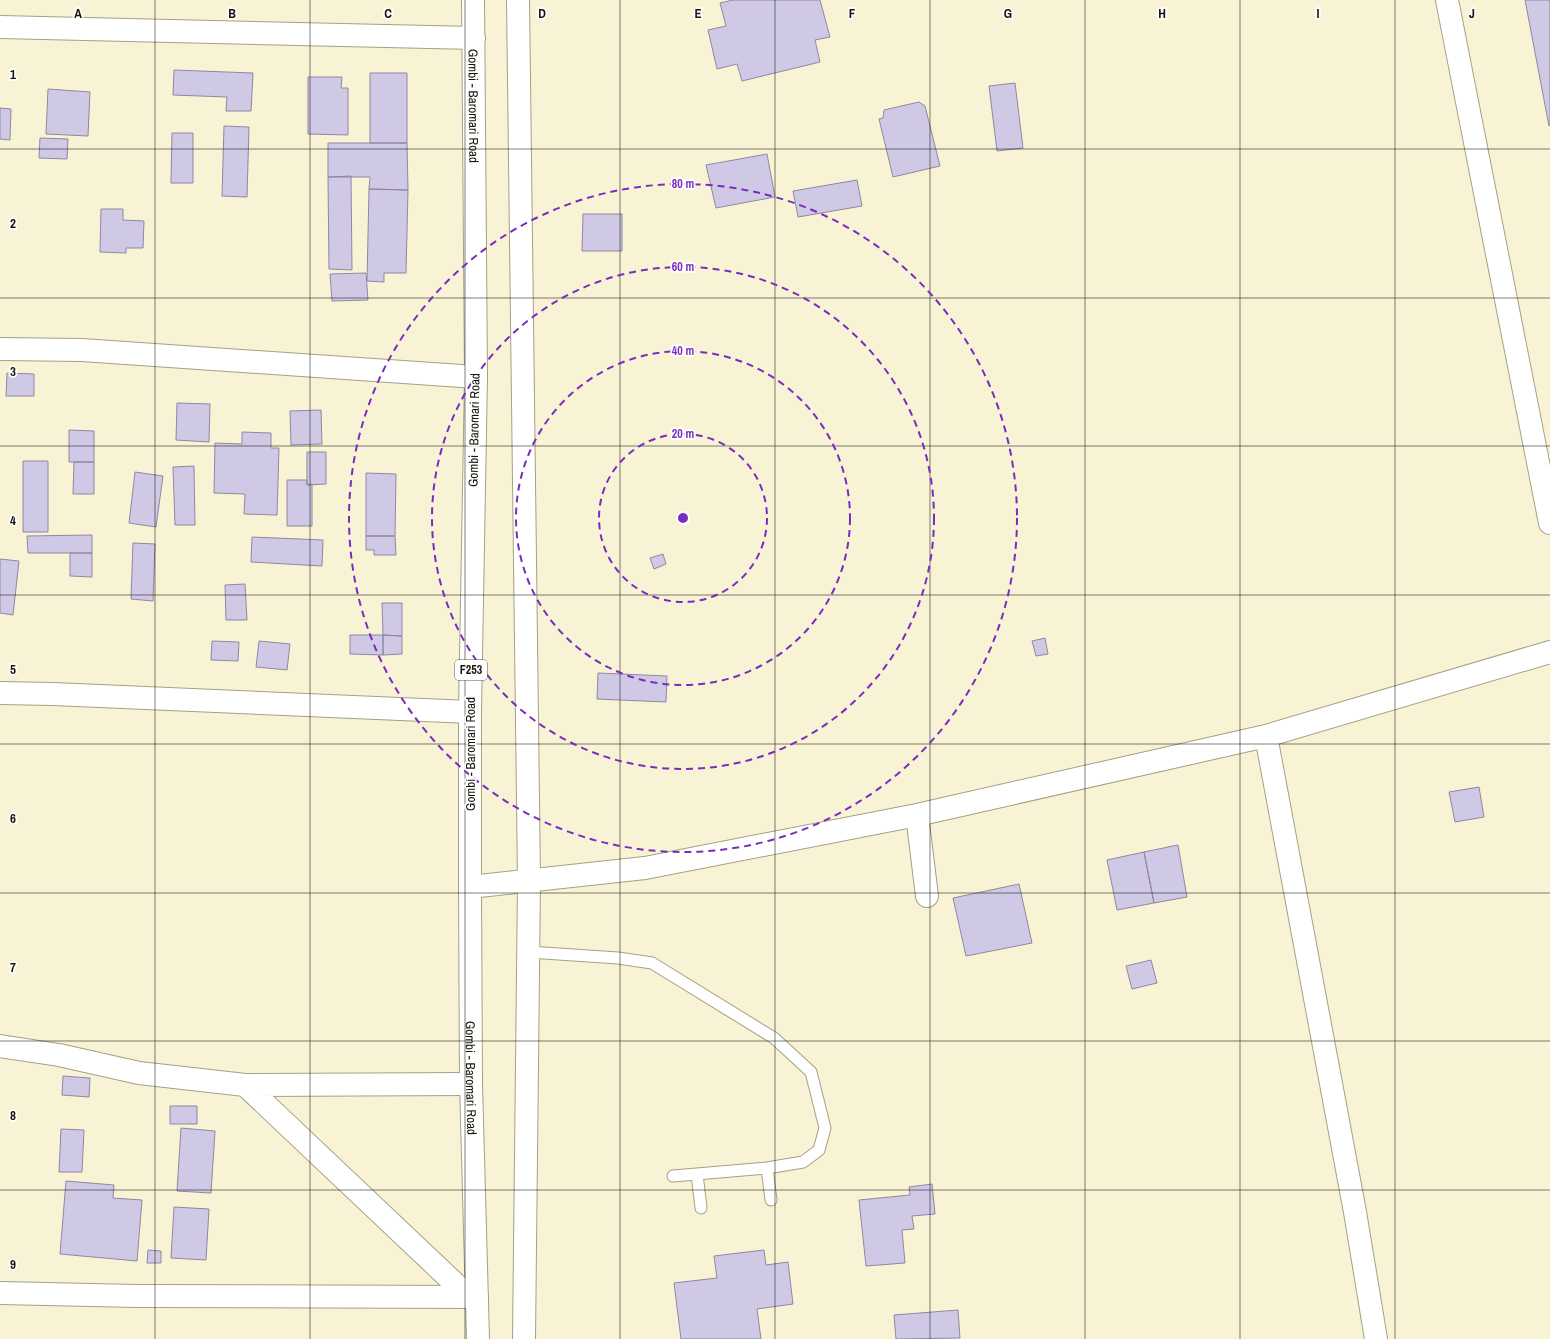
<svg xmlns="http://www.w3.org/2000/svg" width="1550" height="1339" font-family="'Archivo Narrow',sans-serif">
  <rect width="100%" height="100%" fill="#f9f3d5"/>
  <path fill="#d0c9e5" stroke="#8f87a2" d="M733,0H820L830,37L815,40L820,62L742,81L737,64L717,69L708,30L726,26L720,3Z
    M1525,0H1550V125L1549,126Z
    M174,70L253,73L251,111H226L227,97L173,95Z
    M370,73H407V143H370Z
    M308,77H342L341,88H348V135L308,134Z
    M1015,83L1023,148L997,151L989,86Z
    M48,89L90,92L88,136L46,134Z
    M919,102L925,106L940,166L893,177L879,119L883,118L884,110Z
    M0,108L11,109L10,140L0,139Z
    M224,126L249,127L247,197L222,196Z
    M172,133H193V183H171Z
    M40,138L68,139L67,159L39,158Z
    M328,143H407L408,190L369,189L370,177H328Z
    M767,154L775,197L716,208L706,165Z
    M351,176L352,270L329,269L328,177Z
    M857,180L862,206L798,217L793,191Z
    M369,189L408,190L406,273H384V282L367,281Z
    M101,209H123V220L144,221L143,248H126V253L100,252Z
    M583,214H622V251H582Z
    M366,273L368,300L332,301L330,274Z
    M7,373L34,374V396H6Z
    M177,403L210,404L209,442L176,440Z
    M321,410L322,444L291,445L290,411Z
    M69,430L94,431V462H69Z
    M242,432L271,433V448H279L277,515L244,514L245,494L214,493L215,443L242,444Z
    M307,452H326V484L307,485Z
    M23,461H48V532H23Z
    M74,462H94V494H73Z
    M194,466L195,525H175L173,467Z
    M135,472L163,476L156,527L129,523Z
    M366,473L396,474L395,536H366Z
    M287,480H307V485L312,484V526H287Z
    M92,535V553H28L27,536Z
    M366,536H395L396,555H374V550H366Z
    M252,537L323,540L322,566L251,562Z
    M133,543L155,544L153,601L131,599Z
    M70,553H92V577L70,576Z
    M663,554L666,564L654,569L650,558Z
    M0,559L19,561L13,615L0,613Z
    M245,584L247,620H226L225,585Z
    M382,603H402V636L383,635Z
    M350,635H383V655L350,654Z
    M383,635L402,636V654L383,655Z
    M1045,638L1048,654L1036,656L1032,641Z
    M212,641L239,642L238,661L211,660Z
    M259,641L290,644L287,670L256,667Z
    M598,673L667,676L666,702L597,699Z
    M1479,787L1484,817L1455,822L1449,792Z
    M1178,845L1187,897L1154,903L1144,852Z
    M1144,852L1154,903L1117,910L1107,860Z
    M1019,884L1032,943L966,956L953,898Z
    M1151,960L1157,983L1132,989L1126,966Z
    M63,1076L90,1078L89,1097L62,1095Z
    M170,1106H197V1124H170Z
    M181,1128L215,1131L211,1193L177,1191Z
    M61,1129L84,1130L82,1172H59Z
    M66,1181L114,1185L113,1198L142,1200L137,1261L60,1254Z
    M932,1184L935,1214L912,1216L914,1229L902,1230L905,1263L866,1266L859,1200L910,1195L909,1187Z
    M174,1207L209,1209L206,1260L171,1258Z
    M148,1250L161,1251V1263H147Z
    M764,1250L766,1265L788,1262L793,1304L757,1309L761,1339H681L674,1283L717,1278L714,1256Z
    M958,1310L960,1338L896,1339L894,1315Z"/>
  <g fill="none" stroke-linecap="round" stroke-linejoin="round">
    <defs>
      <path id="service" d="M529,952L618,958L652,963L774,1038L811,1072L825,1128L819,1150L803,1162L767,1168L673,1176
        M767,1168L771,1200
        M697,1174L701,1208"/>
      <path id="minor" d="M1447,0L1550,523
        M0,27L474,38
        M0,349L82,350L476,377
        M0,693L53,694L470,712
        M1266,736L1355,1212L1376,1339
        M917,815L927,896
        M470,887L645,868L917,815L1266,736L1550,652
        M0,1046L59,1055L139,1073L245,1085L471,1084
        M245,1085L468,1296
        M0,1293L137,1296L477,1297"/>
      <g id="primary">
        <path id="s1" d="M473,0L476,377L470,712V887L471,1084L478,1339"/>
        <path d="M518,0L529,881L524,1339"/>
      </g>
    </defs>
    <use href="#service" stroke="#a6a084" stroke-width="13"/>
    <use href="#minor" stroke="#a6a084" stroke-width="24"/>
    <use href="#primary" stroke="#a6a084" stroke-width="24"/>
    <use href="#service" stroke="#fff" stroke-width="11"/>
    <use href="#minor" stroke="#fff" stroke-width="22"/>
    <use href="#primary" stroke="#fff" stroke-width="22"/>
  </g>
  <path fill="none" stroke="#17150b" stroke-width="1" stroke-opacity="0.55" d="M155,0V1339M310,0V1339M465,0V1339M620,0V1339M775,0V1339M930,0V1339M1085,0V1339M1240,0V1339M1395,0V1339M0,149H1550M0,298H1550M0,446H1550M0,595H1550M0,744H1550M0,893H1550M0,1041H1550M0,1190H1550"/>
  <g fill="none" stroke="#7b2cbf" stroke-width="2" stroke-dasharray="7 5">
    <circle cx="683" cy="518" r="84"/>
    <circle cx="683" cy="518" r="167"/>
    <circle cx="683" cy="518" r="251"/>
    <circle cx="683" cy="518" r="334"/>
  </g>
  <g text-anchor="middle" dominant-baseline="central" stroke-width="3.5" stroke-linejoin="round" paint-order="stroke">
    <rect fill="#fff" stroke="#5d5b54" stroke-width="1" x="455" y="660" width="32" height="20" rx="3"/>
    <g font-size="12" font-weight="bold" fill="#17150b">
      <text x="471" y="670">F253</text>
    </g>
    <g font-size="13" fill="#17150b" stroke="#fff">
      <text stroke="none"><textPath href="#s1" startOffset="106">Gombi - Baromari Road</textPath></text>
      <text transform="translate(474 430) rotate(-89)">Gombi - Baromari Road</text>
      <text transform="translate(470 754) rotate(-90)">Gombi - Baromari Road</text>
      <text stroke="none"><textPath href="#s1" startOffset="1078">Gombi - Baromari Road</textPath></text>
    </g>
  </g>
  <g font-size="13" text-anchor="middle" font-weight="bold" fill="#17150b" stroke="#fff" stroke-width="3.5" stroke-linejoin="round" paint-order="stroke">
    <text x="78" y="18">A</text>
    <text x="232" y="18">B</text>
    <text x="388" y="18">C</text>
    <text x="542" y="18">D</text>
    <text x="698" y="18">E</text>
    <text x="852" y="18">F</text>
    <text x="1008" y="18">G</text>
    <text x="1162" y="18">H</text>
    <text x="1318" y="18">I</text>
    <text x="1472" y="18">J</text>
    <text x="13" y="79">1</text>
    <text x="13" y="228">2</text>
    <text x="13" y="376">3</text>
    <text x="13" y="525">4</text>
    <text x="13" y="674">5</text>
    <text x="13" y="823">6</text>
    <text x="13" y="972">7</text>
    <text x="13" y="1120">8</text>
    <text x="13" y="1269">9</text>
  </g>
  <circle cx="683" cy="518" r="6" fill="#7b2cbf" stroke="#fff" stroke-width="2"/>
  <g font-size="12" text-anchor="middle" font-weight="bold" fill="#7b2cbf" stroke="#fff" stroke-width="3.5" stroke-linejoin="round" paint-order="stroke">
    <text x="683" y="188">80 m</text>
    <text x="683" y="271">60 m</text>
    <text x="683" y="355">40 m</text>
    <text x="683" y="438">20 m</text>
  </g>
</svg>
